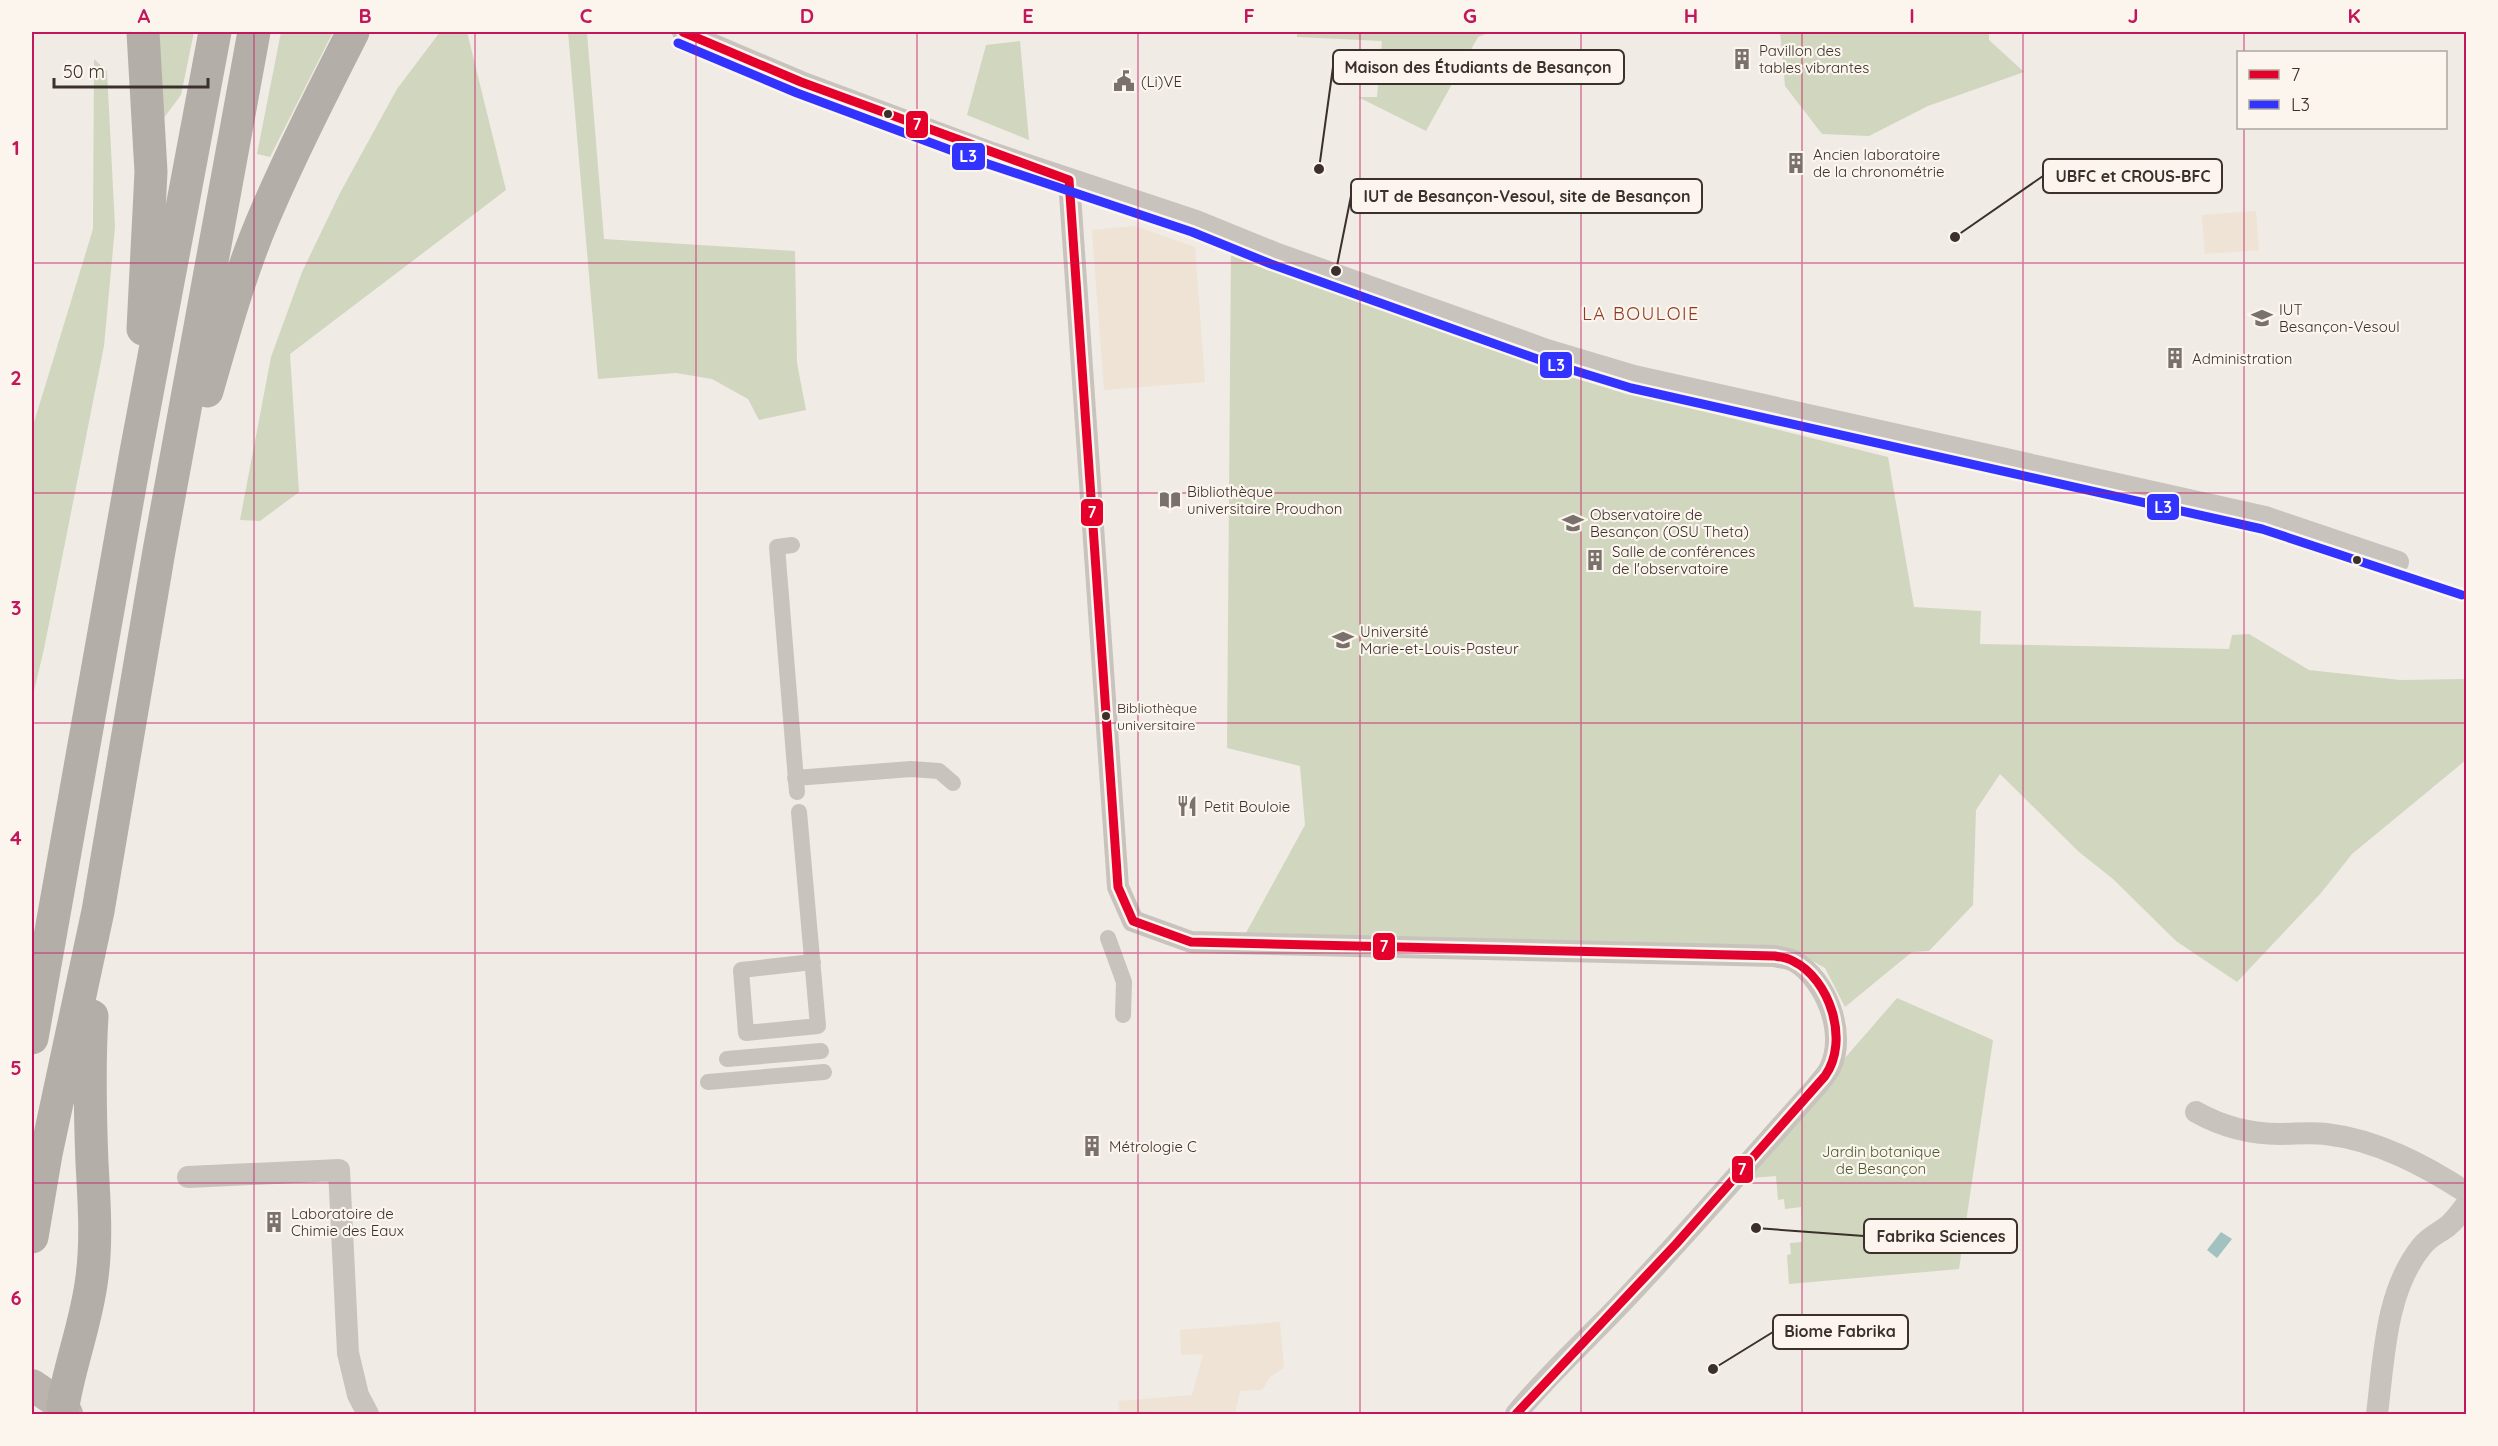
<svg xmlns="http://www.w3.org/2000/svg" width="2498" height="1446" font-family="Quicksand,sans-serif">
  <rect width="100%" height="100%" fill="#f0ebe5"/>
  <path fill="#d1d6bf" d="M155,32H194L181,95L163,119Z
    M281,32H333L270,157L257,154Z
    M440,32H467L506,190L290,354L299,492L260,521L240,520L271,357L302,272L340,193L397,89Z
    M568,32L587,33L604,239L795,251L797,363L806,410L759,420L748,399L712,379L676,373L598,379Z
    M1297,32H1491L1478,37L1426,131L1358,97H1377L1382,41L1297,37Z
    M1780,32H1989V40L2024,72L1928,106L1869,136L1822,134L1785,86Z
    M1020,41L1029,140L967,115L986,45Z
    M94,59L107,71L115,227L104,346L44,649L32,699V429L93,229Z
    M1231,246L1690,408L1888,457L1914,607L1981,611L1980,644L2229,649L2232,635L2249,634L2309,670L2400,680L2466,679V760L2352,854L2321,893L2237,982L2176,941L2113,879L2079,852L2000,774L1976,810L1973,905L1929,951L1912,952L1845,1007L1825,968L1800,954L1241,942L1305,825L1300,766L1227,748Z
    M1897,998L1993,1040L1959,1269L1789,1284L1787,1255L1791,1254L1790,1243L1802,1242L1801,1207L1785,1209L1784,1199L1778,1200L1776,1176L1740,1179Z"/>
  <path fill="#eee3d5" d="M2256,211L2259,250L2205,254L2202,215Z
    M1135,226L1195,247L1205,382L1104,390L1092,230Z
    M1280,1322L1284,1368L1270,1377L1262,1390L1240,1391L1235,1414H1120L1118,1401L1192,1395L1203,1354L1181,1355L1180,1330Z"/>
  <path fill="#a1c2c1" d="M2221,1232L2232,1239L2217,1258L2207,1250Z"/>
  <g fill="none" stroke-linecap="round" stroke-linejoin="round">
    <path stroke="#c9c3be" stroke-width="16" d="M792,545L777,547L797,792
      M795,778L911,769L939,771L953,783
      M799,812L818,1026L746,1033L741,970L813,962
      M1108,938L1124,982L1123,1015
      M727,1059L821,1051
      M708,1082L824,1072"/>
    <path stroke="#c9c3be" stroke-width="22" d="M683,32L801,82L992,153L1196,221L1275,253L1547,350L1634,376L2265,517L2398,562
      M1069,180L1118,887L1133,921L1191,942L1775,956C1781,958 1789,958 1794,961C1826,979 1847,1034 1830,1068C1827,1075 1820,1081 1816,1087C1754,1156 1693,1227 1629,1295C1592,1335 1550,1372 1516,1414
      M2196,1112C2221,1126 2251,1134 2280,1134C2295,1134 2311,1132 2326,1134C2377,1140 2424,1165 2466,1192
      M188,1177L339,1170L348,1353L358,1395L368,1414
      M2377,1414C2384,1359 2385,1291 2422,1246C2430,1236 2439,1233 2448,1226C2455,1220 2461,1212 2466,1205"/>
    <path stroke="#bab3ae" stroke-width="32" d="M32,1385L63,1406L67,1414"/>
    <path stroke="#b4aea8" stroke-width="33" d="M143,329L151,172L143,32
      M207,391C224,332 240,273 264,217C291,154 322,93 353,32
      M32,1038L136,452L215,32
      M32,1237L46,1154L98,911L159,551L254,32
      M63,1406C70,1363 87,1321 92,1277C97,1239 94,1200 92,1163C90,1113 89,1065 92,1016"/>
    <defs>
      <path id="bus-1" d="M683,32L801,82L1069,180
        M1069,180L1118,887L1133,921L1191,942L1775,956C1781,957 1788,958 1793,961C1830,979 1850,1041 1825,1076L1676,1244L1516,1414"/>
      <path id="bus-2" d="M678,43L797,93L988,164L1192,232L1271,264L1543,361L1631,388L2262,529L2462,595"/>
    </defs>
    <use href="#bus-1" stroke="#fbf5ee" stroke-width="14"/>
    <use href="#bus-2" stroke="#fbf5ee" stroke-width="14"/>
    <use href="#bus-1" stroke="#e4002b" stroke-width="9"/>
    <use href="#bus-2" stroke="#33f" stroke-width="9"/>
  </g>
  <path fill="none" stroke="#c2185b" stroke-width="1.5" stroke-opacity="0.55" d="M254,32V1414M475,32V1414M696,32V1414M917,32V1414M1138,32V1414M1360,32V1414M1581,32V1414M1802,32V1414M2023,32V1414M2244,32V52M2244,128V1414M32,263H2466M32,493H2466M32,723H2466M32,953H2466M32,1183H2466"/>
  <defs>
    <symbol id="building-bare" viewBox="-9 -9 18 18"><path d="M-4-6H4V6H1V3H-1V6H-4ZM-2.5-4.3h1.7v1.8h-1.7ZM.8-4.3h1.7v1.8H.8ZM-2.5-1h1.7V.8h-1.7ZM.8-1h1.7V.8H.8Z" fill="#7a716c" stroke="#fbf5ee" stroke-width="2.5" paint-order="stroke"/></symbol>
    <symbol id="civic-bare" viewBox="-9 -9 18 18"><path d="M-.6-6.5H3V-4.5H.6V-3L4-1V1h2V6H-6V1h2V-1L-.6-3ZM-1.2 2.5V6h2.4V2.5Z" fill="#7a716c" stroke="#fbf5ee" stroke-width="2.5" paint-order="stroke"/></symbol>
    <symbol id="school-bare" viewBox="-9 -9 18 18"><path d="M0-5L7-2L0 1L-7-2ZM-4 1L0 2.5L4 1V4Q0 6-4 4Z" fill="#7a716c" stroke="#fbf5ee" stroke-width="2.5" paint-order="stroke"/></symbol>
    <symbol id="library-bare" viewBox="-9 -9 18 18"><path d="M-6-4Q-3-5.5-.7-3.5V5Q-3 3-6 4ZM6-4Q3-5.5 .7-3.5V5Q3 3 6 4Z" fill="#7a716c" stroke="#fbf5ee" stroke-width="2.5" paint-order="stroke"/></symbol>
    <symbol id="university-bare" viewBox="-9 -9 18 18"><path d="M0-5L7-2L0 1L-7-2ZM-4 1L0 2.5L4 1V4Q0 6-4 4Z" fill="#7a716c" stroke="#fbf5ee" stroke-width="2.5" paint-order="stroke"/></symbol>
    <symbol id="restaurant-bare" viewBox="-9 -9 18 18"><path d="M-5-6h1v4h1v-4h1v4h1v-4h1v5L-1.5 .5V6h-2V.5L-5-1ZM5-6V6H3V1.5H1.5Q1.5-4 5-6Z" fill="#7a716c" stroke="#fbf5ee" stroke-width="2.5" paint-order="stroke"/></symbol>
  </defs>
  <g fill-rule="evenodd">
    <use href="#building-bare" x="1727" y="44" width="30" height="30"/>
    <use href="#civic-bare" x="1109" y="66" width="30" height="30"/>
    <use href="#building-bare" x="1781" y="148" width="30" height="30"/>
    <use href="#school-bare" x="2247" y="303" width="30" height="30"/>
    <use href="#building-bare" x="2160" y="343" width="30" height="30"/>
    <use href="#library-bare" x="1155" y="485" width="30" height="30"/>
    <use href="#university-bare" x="1558" y="508" width="30" height="30"/>
    <use href="#building-bare" x="1580" y="545" width="30" height="30"/>
    <use href="#university-bare" x="1328" y="625" width="30" height="30"/>
    <use href="#restaurant-bare" x="1172" y="791" width="30" height="30"/>
    <use href="#building-bare" x="1077" y="1131" width="30" height="30"/>
    <use href="#building-bare" x="259" y="1207" width="30" height="30"/>
  </g>
  <g fill="#3b302b" stroke="#fbf5ee" stroke-width="2">
    <circle cx="888" cy="114" r="5"/>
    <circle cx="2357" cy="560" r="5"/>
    <circle cx="1106" cy="716" r="5"/>
  </g>
  <g text-anchor="middle" dominant-baseline="central" stroke-width="4.5" stroke-linejoin="round" paint-order="stroke">
    <g font-size="14" fill="#3b302b" stroke="#fbf5ee" text-anchor="start">
      <text x="1117" y="708">Bibliothèque<tspan x="1117" dy="17">universitaire</tspan></text>
    </g>
    <g font-size="15" fill="#3b302b" stroke="#fbf5ee" text-anchor="start">
      <text x="1759" y="50">Pavillon des<tspan x="1759" dy="17">tables vibrantes</tspan></text>
      <text x="1141" y="81">(Li)VE</text>
      <text x="1813" y="154">Ancien laboratoire<tspan x="1813" dy="17">de la chronométrie</tspan></text>
      <text x="2279" y="309">IUT<tspan x="2279" dy="17">Besançon-Vesoul</tspan></text>
      <text x="2192" y="358">Administration</text>
      <text x="1187" y="491">Bibliothèque<tspan x="1187" dy="17">universitaire Proudhon</tspan></text>
      <text x="1590" y="514">Observatoire de<tspan x="1590" dy="17">Besançon (OSU Theta)</tspan></text>
      <text x="1612" y="551">Salle de conférences<tspan x="1612" dy="17">de l'observatoire</tspan></text>
      <text x="1360" y="631">Université<tspan x="1360" dy="17">Marie-et-Louis-Pasteur</tspan></text>
      <text x="1204" y="806">Petit Bouloie</text>
      <text x="1109" y="1146">Métrologie C</text>
      <text x="291" y="1213">Laboratoire de<tspan x="291" dy="17">Chimie des Eaux</tspan></text>
    </g>
    <g font-size="15" fill="#4a5a2e" stroke="#fbf5ee">
      <text x="1881" y="1151">Jardin botanique<tspan x="1881" dy="17">de Besançon</tspan></text>
    </g>
    <g font-size="18" letter-spacing="1.5" fill="#8c3b22" stroke="#fbf5ee">
      <text x="1641" y="313">LA BOULOIE</text>
    </g>
  </g>
  <path fill="none" stroke="#3b302b" stroke-width="2" d="M1319 169L1333 67M1955 237L2043 176M1336 271L1351 196M1756 1228L1864 1236M1713 1369L1773 1332"/>
  <g fill="#3b302b" stroke="#fbf5ee" stroke-width="2">
    <circle cx="1319" cy="169" r="6"/>
    <circle cx="1955" cy="237" r="6"/>
    <circle cx="1336" cy="271" r="6"/>
    <circle cx="1756" cy="1228" r="6"/>
    <circle cx="1713" cy="1369" r="6"/>
  </g>
  <g fill="#fbf5ee" stroke="#3b302b" stroke-width="2">
    <rect x="1333" y="50" width="291" height="34" rx="6"/>
    <rect x="2043" y="159" width="179" height="34" rx="6"/>
    <rect x="1351" y="179" width="351" height="34" rx="6"/>
    <rect x="1864" y="1219" width="153" height="34" rx="6"/>
    <rect x="1773" y="1315" width="135" height="34" rx="6"/>
  </g>
  <g font-size="16" text-anchor="middle" font-weight="bold" fill="#3b302b">
    <text x="1478" y="73">Maison des Étudiants de Besançon</text>
    <text x="2133" y="182">UBFC et CROUS-BFC</text>
    <text x="1527" y="202">IUT de Besançon-Vesoul, site de Besançon</text>
    <text x="1941" y="1242">Fabrika Sciences</text>
    <text x="1840" y="1337">Biome Fabrika</text>
  </g>
  <g stroke="#fbf5ee" stroke-width="2">
    <rect x="905" y="110" width="24" height="29" rx="6" fill="#e4002b"/>
    <rect x="951" y="142" width="35" height="29" rx="6" fill="#33f"/>
    <rect x="1539" y="351" width="34" height="28" rx="6" fill="#33f"/>
    <rect x="2146" y="493" width="34" height="28" rx="6" fill="#33f"/>
    <rect x="1080" y="498" width="24" height="29" rx="6" fill="#e4002b"/>
    <rect x="1372" y="932" width="24" height="29" rx="6" fill="#e4002b"/>
    <rect x="1731" y="1155" width="23" height="29" rx="6" fill="#e4002b"/>
  </g>
  <g font-size="16" text-anchor="middle" font-weight="bold" fill="#fff">
    <text x="917" y="130">7</text>
    <text x="968" y="162">L3</text>
    <text x="1556" y="371">L3</text>
    <text x="2163" y="513">L3</text>
    <text x="1092" y="518">7</text>
    <text x="1384" y="952">7</text>
    <text x="1742" y="1175">7</text>
  </g>
  <rect width="2498" height="1446" fill="none" stroke="#fbf5ee" stroke-width="66"/>
  <rect x="2237" y="51" width="210" height="78" fill="#fbf5ee" stroke="#aea6a0" stroke-width="1.5"/>
  <rect x="2249" y="70" width="30" height="9" fill="#e4002b" stroke="#aea6a0" stroke-width="1.5"/>
  <text x="2291" y="81" font-size="18" fill="#3b302b">7</text>
  <rect x="2249" y="100" width="30" height="9" fill="#3333ff" stroke="#aea6a0" stroke-width="1.5"/>
  <text x="2291" y="111" font-size="18" fill="#3b302b">L3</text>
  <path d="M54 78v9h154v-9" fill="none" stroke="#3b302b" stroke-width="3"/>
  <text x="63" y="78" font-size="18" fill="#3b302b" stroke="#fbf5ee" stroke-width="4.5" paint-order="stroke">50 m</text>
  <rect x="33" y="33" width="2432" height="1380" fill="none" stroke="#c2185b" stroke-width="2"/>
  <g font-size="20" text-anchor="middle" font-weight="bold" fill="#c2185b">
    <text x="144" y="23">A</text>
    <text x="365" y="23">B</text>
    <text x="586" y="23">C</text>
    <text x="807" y="23">D</text>
    <text x="1028" y="23">E</text>
    <text x="1249" y="23">F</text>
    <text x="1470" y="23">G</text>
    <text x="1691" y="23">H</text>
    <text x="1912" y="23">I</text>
    <text x="2133" y="23">J</text>
    <text x="2354" y="23">K</text>
    <text x="16" y="155">1</text>
    <text x="16" y="385">2</text>
    <text x="16" y="615">3</text>
    <text x="16" y="845">4</text>
    <text x="16" y="1075">5</text>
    <text x="16" y="1305">6</text>
  </g>
</svg>
